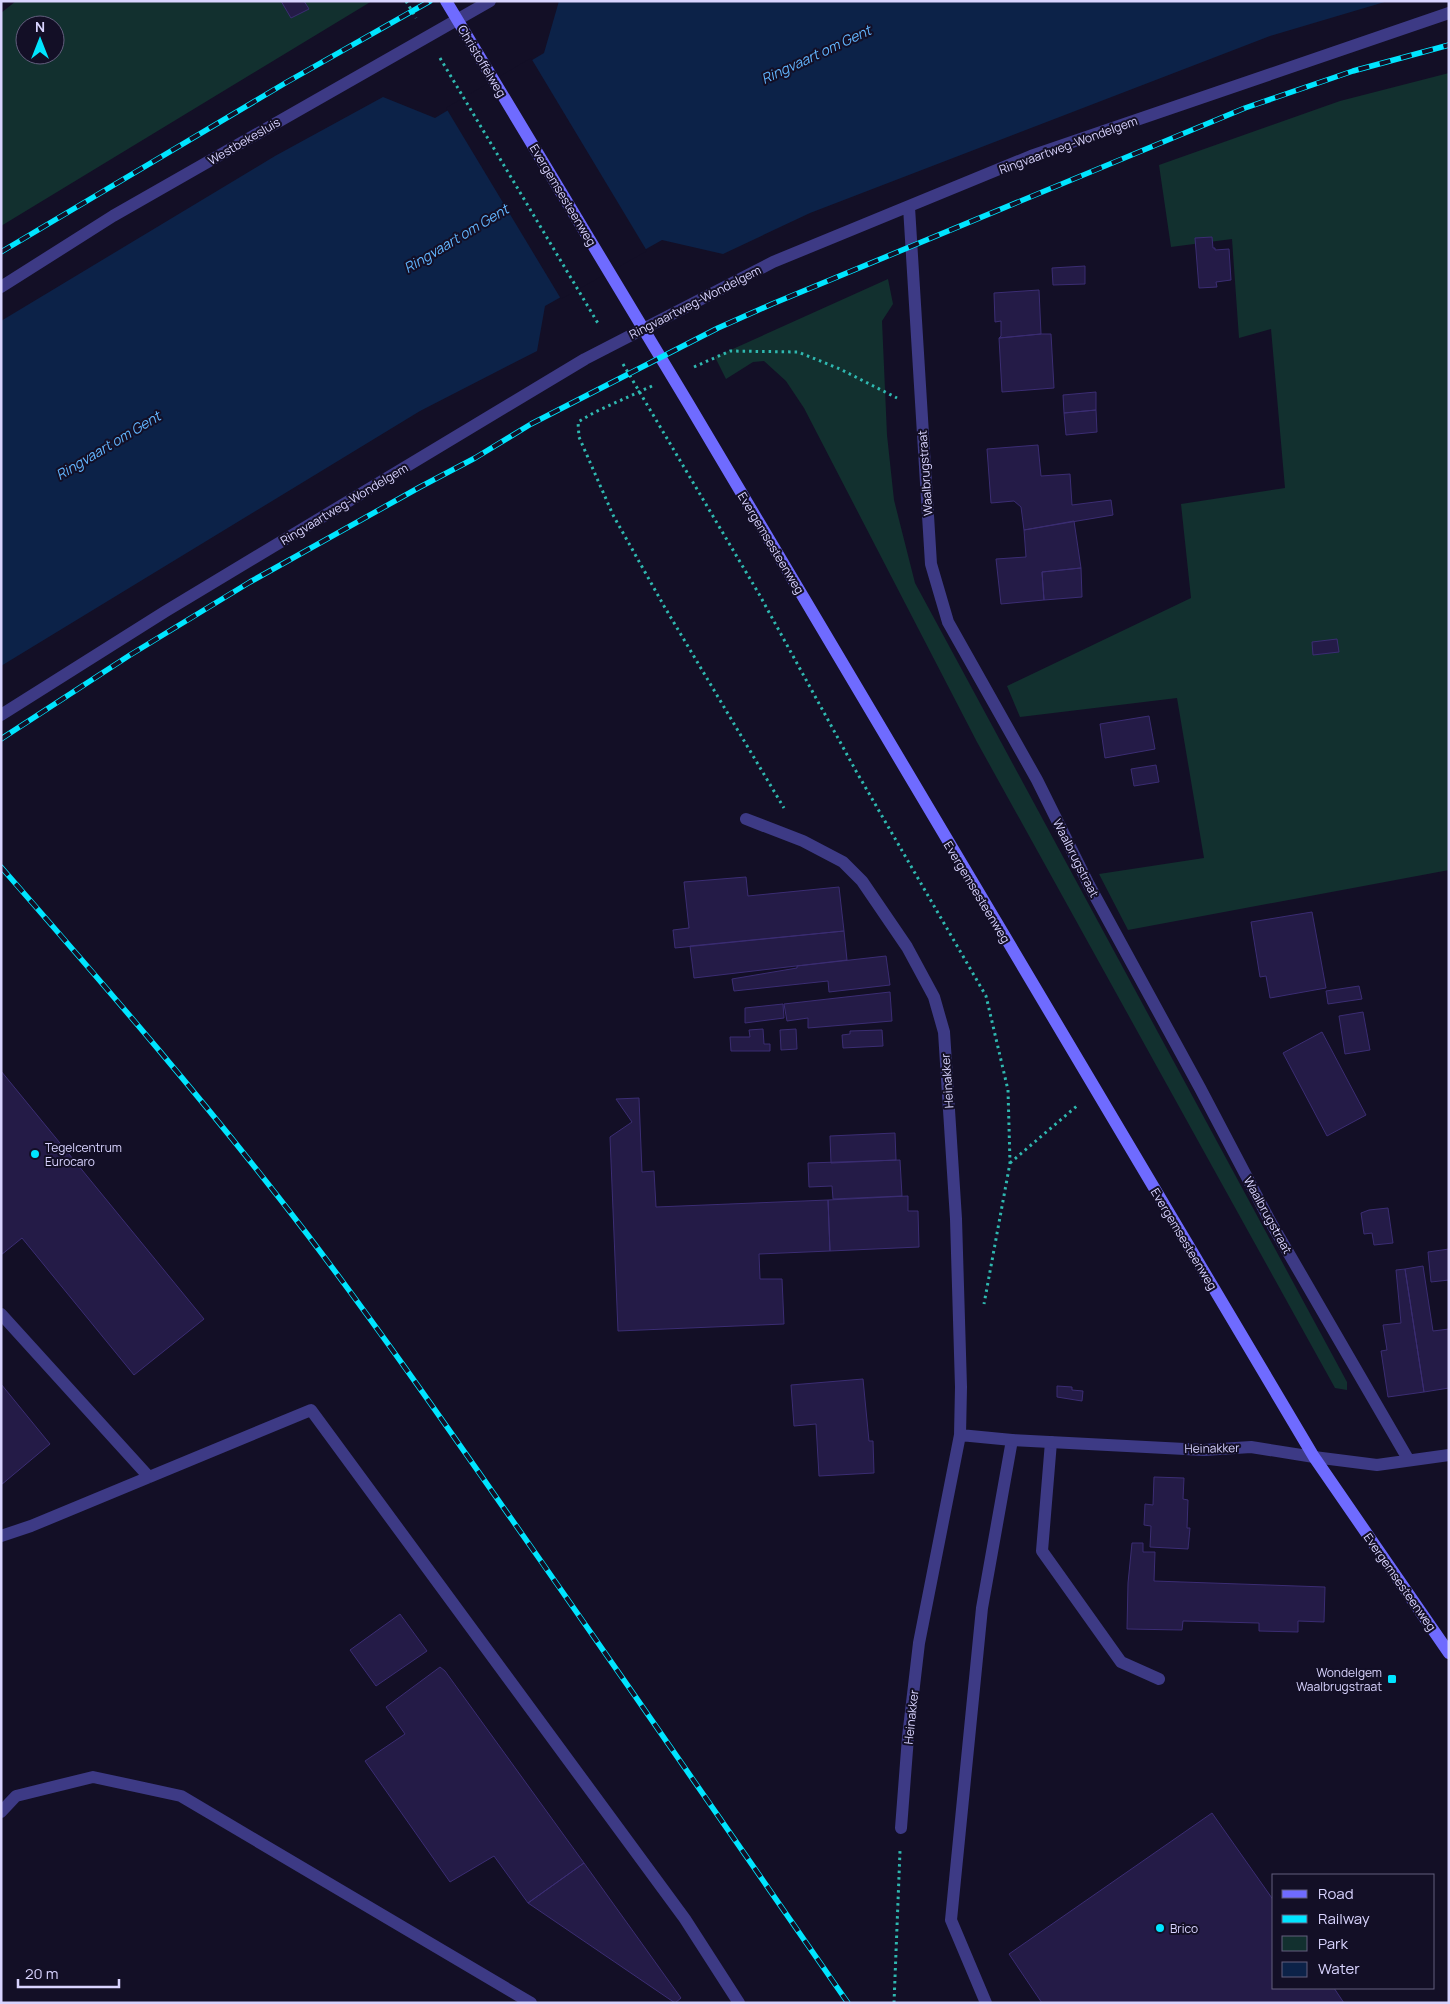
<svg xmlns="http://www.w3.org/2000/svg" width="1450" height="2004" font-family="Manrope,sans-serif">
  <rect width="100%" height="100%" fill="#130f26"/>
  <path fill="#12302f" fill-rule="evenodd" d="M16,1H372L1,226V13ZM25,25H55V55H25Z
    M1449,73V870L1128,930L1099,874L1204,858L1177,698L1020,717L1007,686L1191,598L1181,504L1285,488L1271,329L1239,338L1232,239L1171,247L1159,165L1340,101Z
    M888,279L893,304L882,321L887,435L894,500L915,583L1347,1382V1390L1335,1388L977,742L804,408L786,381L764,361L753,362L726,379L715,357Z"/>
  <path fill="#0c2248" d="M559,1H1388L1270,36L810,213L723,254L662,240L545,306L537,351L420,411L1,666V321L275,156L383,97L435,118L544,53Z"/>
  <path fill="#130f26" d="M531,58L647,251L561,299L446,108Z"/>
  <path fill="#241b47" stroke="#3b2d73" d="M281,1H304L309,9L291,18Z
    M1212,237L1213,248H1215V250L1229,249L1231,280L1216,282L1217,287L1199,288L1195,238Z
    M1085,266V284L1053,285L1052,268Z
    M1039,290L1041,334L999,338L1001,336V321L995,322L994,293Z
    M1041,334H1051L1054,388L1002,392L999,338Z
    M1096,392V410L1064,413L1063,395Z
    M1096,410L1097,432L1066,435L1064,413Z
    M1038,445L1041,476L1070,474L1072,505L1111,500L1113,515L1024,530L1021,507L1014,501L991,503L987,449Z
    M1074,521L1081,568L1042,572L1044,600L1001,604L996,559L1026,557L1024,530Z
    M1081,568L1082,597L1044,600L1042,572Z
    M1337,639L1339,652L1313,655L1312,642Z
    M1149,716L1155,749L1105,758L1100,724Z
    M1156,765L1159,782L1134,786L1131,769Z
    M746,877L748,896L839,887L844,931L675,948L673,930L689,928L684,882Z
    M1312,912L1326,988L1270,998L1266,976L1260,977L1251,922Z
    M844,931L847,960L694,978L690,946Z
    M886,956L890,985L829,992L828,981L734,991L732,979L797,968V966Z
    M1359,986L1362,999L1328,1004L1326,991Z
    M890,992L892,1021L808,1028V1018L787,1021L784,1004Z
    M783,1004L784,1018L745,1023V1008Z
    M1363,1012L1370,1050L1345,1054L1339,1016Z
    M763,1029L764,1044H770V1051H731L730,1037H750L749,1030Z
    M796,1029L797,1049L781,1050L780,1030Z
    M882,1030L883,1046L843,1048L842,1035L850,1034V1031Z
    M1322,1032L1366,1115L1327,1136L1283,1053Z
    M1,1071L204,1319L134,1375L22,1238L1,1255Z
    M639,1098L642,1172L654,1171L656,1207L828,1200L830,1251L759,1254L760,1279H782L784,1324L618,1331L610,1137L632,1122L616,1099Z
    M895,1133L896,1160L831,1163L830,1136Z
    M900,1160L902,1196L833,1199L832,1186L809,1187L808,1163Z
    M908,1196V1211H918L919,1247L830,1251L828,1200Z
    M1388,1208L1393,1243L1374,1245L1372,1233L1364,1234L1361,1213L1369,1210Z
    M1449,1249V1280L1431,1282L1428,1252Z
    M1423,1266L1433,1331L1449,1329V1388L1424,1392L1405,1269Z
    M1405,1269L1424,1392L1388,1397L1381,1351L1387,1350L1383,1325L1401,1323L1396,1270Z
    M863,1379L869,1441H873L874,1473L819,1476L816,1424L794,1426L791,1385Z
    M1,1384L50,1444L1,1485Z
    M1057,1386L1072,1387V1390L1083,1391L1082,1401L1057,1397Z
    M1154,1477L1184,1478L1183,1499L1188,1500L1187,1528H1190L1188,1549L1150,1547L1151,1526L1144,1525L1145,1504L1153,1505Z
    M1132,1543H1143V1552H1155L1154,1581L1325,1587L1324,1622L1298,1621V1632L1259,1631V1623L1183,1621L1182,1630L1127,1629L1128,1583Z
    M400,1614L427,1651L376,1686L350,1650Z
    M440,1667L445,1671L584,1863L528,1903L494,1856L450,1882L365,1761L405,1734L386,1707Z
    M1212,1813L1274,1901V1988H1334L1344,2003H1042L1009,1954Z
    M584,1863L681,1998L675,2003L528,1903Z"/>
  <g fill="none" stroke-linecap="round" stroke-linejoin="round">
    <path stroke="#2fb8b0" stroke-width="3" stroke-dasharray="2.5 4" stroke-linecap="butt" d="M406,1L416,18
      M440,58L599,325
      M623,364L759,594L856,771L986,996L1008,1090L1010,1163L984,1304
      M694,367L730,351L798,352L840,369L897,398
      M652,386L595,412L578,422L579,437L613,515L664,606L784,808
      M1010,1163L1078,1105
      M894,2003L900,1851"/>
    <path stroke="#3d3a85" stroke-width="12" d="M1,1314L149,1477
      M1051,1442L1042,1551L1121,1662L1159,1679
      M1,1536L31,1526L311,1410L685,1919L739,2003
      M1,1812L16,1796L93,1777L181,1796L531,2003
      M986,2003L951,1920L982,1608L1012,1440"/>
    <path stroke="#3d3a85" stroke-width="12" d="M909,207L931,564L948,622L1037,780L1089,885L1200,1088L1270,1221L1408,1459
      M1,287L113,216L490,1
      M1,715L166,611L585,359L773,262L1031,156L1449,13
      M746,819L803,841L843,862L862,881L907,947L934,997L944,1032L956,1219L961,1387L960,1435L919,1643L908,1737L901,1828
      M960,1435L1012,1440L1204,1450L1251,1447L1314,1457L1377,1465L1449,1455"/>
    <path stroke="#6f6bff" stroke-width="12" d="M446,1L688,403L1314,1457L1449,1653"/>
    <defs>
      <path id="rail" d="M1,252L287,82L430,1
        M1,739L130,655L250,582L420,487L475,458L531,424L718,328L772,304L1245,108L1353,71L1449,45
        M1,867C106,987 210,1107 307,1234C389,1342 465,1453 543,1564C645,1710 746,1856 848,2003"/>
    </defs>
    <use href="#rail" stroke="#00e5ff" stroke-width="5.5"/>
    <use href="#rail" stroke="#130f26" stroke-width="4" stroke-dasharray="11" stroke-linecap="butt"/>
  </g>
  <g fill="#00e5ff" stroke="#130f26" stroke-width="2">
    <circle cx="35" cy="1154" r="5"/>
    <rect x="1387" y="1674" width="10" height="10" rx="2.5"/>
    <circle cx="1160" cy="1928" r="5"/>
  </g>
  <g text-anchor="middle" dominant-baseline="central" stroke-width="4" stroke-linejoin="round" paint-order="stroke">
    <g font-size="12" fill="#d9d4ff" stroke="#130f26">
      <text transform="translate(482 61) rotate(59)">Christoffelweg</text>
      <text transform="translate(244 141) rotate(-30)">Westbekesluis</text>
      <text transform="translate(1068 145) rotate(-20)">Ringvaartweg-Wondelgem</text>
      <text transform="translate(563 195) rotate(59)">Evergemsesteenweg</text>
      <text transform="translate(695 302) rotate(-27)">Ringvaartweg-Wondelgem</text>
      <text transform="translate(925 473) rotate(-94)">Waalbrugstraat</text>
      <text transform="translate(344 504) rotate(-31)">Ringvaartweg-Wondelgem</text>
      <text transform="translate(771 543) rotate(59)">Evergemsesteenweg</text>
      <text transform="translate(1076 858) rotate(63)">Waalbrugstraat</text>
      <text transform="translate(977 892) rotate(59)">Evergemsesteenweg</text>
      <text transform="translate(947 1081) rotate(-94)">Heinakker</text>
      <text transform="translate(1268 1215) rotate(61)">Waalbrugstraat</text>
      <text transform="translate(1184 1239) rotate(59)">Evergemsesteenweg</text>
      <text transform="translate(1212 1448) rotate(-1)">Heinakker</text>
      <text transform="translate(1400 1582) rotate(55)">Evergemsesteenweg</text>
      <text transform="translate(911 1717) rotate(-84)">Heinakker</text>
    </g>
    <g font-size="12" fill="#d9d4ff" stroke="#130f26" text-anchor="start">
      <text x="45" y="1147">Tegelcentrum<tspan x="45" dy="14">Eurocaro</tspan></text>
      <text x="1382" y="1672" text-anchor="end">Wondelgem<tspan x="1382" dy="14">Waalbrugstraat</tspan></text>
      <text x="1170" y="1928">Brico</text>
    </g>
    <g font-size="14" font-style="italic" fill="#62b6ff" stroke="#130f26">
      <text transform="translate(816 54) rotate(-25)">Ringvaart om Gent</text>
      <text transform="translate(456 238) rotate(-31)">Ringvaart om Gent</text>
      <text transform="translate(108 445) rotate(-31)">Ringvaart om Gent</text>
    </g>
  </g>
  <rect width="1450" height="2004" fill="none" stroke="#d9d4ff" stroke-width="5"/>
  <rect x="1272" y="1874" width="162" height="115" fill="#130f26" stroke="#625e7d"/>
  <rect x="1282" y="1890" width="25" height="8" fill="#6f6bff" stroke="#625e7d"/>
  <text x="1318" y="1899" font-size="15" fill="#d9d4ff">Road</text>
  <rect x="1282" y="1915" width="25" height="8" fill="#00e5ff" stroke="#625e7d"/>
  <text x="1318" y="1924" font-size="15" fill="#d9d4ff">Railway</text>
  <rect x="1282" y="1936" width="25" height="15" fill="#12302f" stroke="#625e7d"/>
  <text x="1318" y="1949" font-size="15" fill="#d9d4ff">Park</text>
  <rect x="1282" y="1962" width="25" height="15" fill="#0c2248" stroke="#625e7d"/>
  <text x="1318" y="1974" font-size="15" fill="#d9d4ff">Water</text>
  <g transform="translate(40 40)"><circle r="24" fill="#130f26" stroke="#625e7d"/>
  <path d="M0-4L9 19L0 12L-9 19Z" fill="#00e5ff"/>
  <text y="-8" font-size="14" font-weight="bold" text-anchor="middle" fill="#d9d4ff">N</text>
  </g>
  <path d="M18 1979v8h101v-8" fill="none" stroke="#d9d4ff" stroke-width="2.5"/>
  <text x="25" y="1979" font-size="15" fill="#d9d4ff" stroke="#130f26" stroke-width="4" paint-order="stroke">20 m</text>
</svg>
